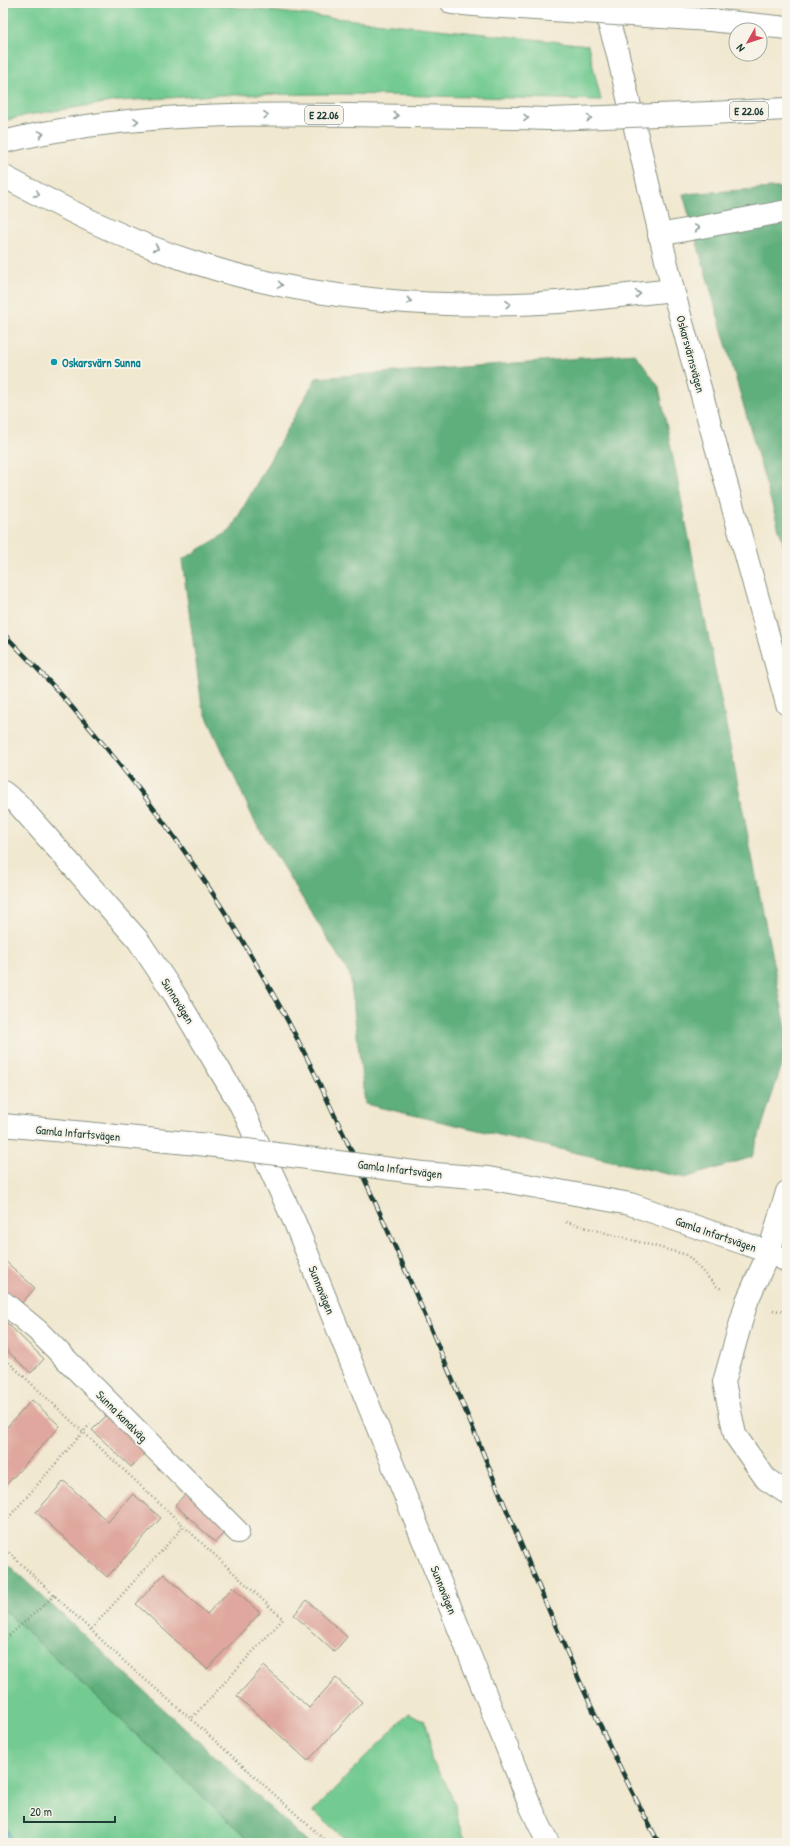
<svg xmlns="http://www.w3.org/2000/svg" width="790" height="1846" font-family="'Patrick Hand',sans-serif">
  <rect width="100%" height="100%" fill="#f7f3e8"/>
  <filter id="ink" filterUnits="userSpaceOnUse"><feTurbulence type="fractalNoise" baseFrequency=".025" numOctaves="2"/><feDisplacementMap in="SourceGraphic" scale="8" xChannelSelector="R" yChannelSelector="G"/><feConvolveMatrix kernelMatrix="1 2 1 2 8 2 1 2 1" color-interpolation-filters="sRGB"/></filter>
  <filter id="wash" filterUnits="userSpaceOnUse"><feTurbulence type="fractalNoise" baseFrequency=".012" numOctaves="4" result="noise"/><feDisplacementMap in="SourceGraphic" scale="16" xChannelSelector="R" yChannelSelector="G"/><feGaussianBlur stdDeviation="0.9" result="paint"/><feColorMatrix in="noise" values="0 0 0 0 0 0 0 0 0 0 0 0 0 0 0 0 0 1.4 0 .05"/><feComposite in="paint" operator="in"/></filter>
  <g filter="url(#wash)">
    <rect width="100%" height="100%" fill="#f1e8d0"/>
    <path fill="#73cb91" stroke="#498462" d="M3,3H195L588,45L601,100L342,94L217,95L118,101L28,115L3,121Z
      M3,1609L252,1843H14L3,1820Z
      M409,1713L425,1721L429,1734L431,1759L445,1782L455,1804L459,1825L467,1843H350L313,1811Z"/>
    <path fill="#5eaf7b" stroke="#3e7658" d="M787,187V557L683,194Z
      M635,354L659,387L787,1033V1049L752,1157L685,1178L365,1104L350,975L255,822L202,706L182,560L230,531L316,378Z
      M3,1560L308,1843H252L3,1609Z"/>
    <path fill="#45b1c3" stroke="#32777c" d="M3,1820L13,1841L14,1843H3Z"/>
    <g id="blocks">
      <path fill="#dfa79d" d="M3,1259L35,1288L21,1304L3,1288Z
        M6,1322L44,1359L31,1373L3,1347V1325Z
        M32,1400L60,1426L6,1485L3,1483V1425L6,1428Z
        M107,1415L146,1452L131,1467L92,1430Z
        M64,1481L108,1522L133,1494L161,1518L107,1577L36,1512Z
        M189,1490L229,1528L215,1542L175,1505Z
        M164,1574L207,1614L233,1587L260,1613L207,1669L136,1604Z
        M307,1600L347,1637L334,1652L294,1615Z
        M264,1666L309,1708L336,1678L362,1702L308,1761L237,1696Z"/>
    </g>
  </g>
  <g filter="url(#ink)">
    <use href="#blocks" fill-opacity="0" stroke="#889282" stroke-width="1"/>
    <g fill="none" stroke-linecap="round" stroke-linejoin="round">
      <defs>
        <path id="minor" d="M603,3L617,51L673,290L787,704
          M3,1125L208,1145
          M422,1173L488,1178L630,1204L769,1252L787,1261
          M787,1192L769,1252L747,1301L724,1382L735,1435L766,1479L787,1493
          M3,1302L37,1330L238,1532"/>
        <path id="major" d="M3,792L17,803L138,940L175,995L241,1106L295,1223L531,1807L548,1843"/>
        <path id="highway" d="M452,3L486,6
          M710,20L787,28
          M711,113L787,109
          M3,142C116,114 235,113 351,115C418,116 484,117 550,119
          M3,176C65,209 129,242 196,263C310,300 439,310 558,302C596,299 635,294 673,290
          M659,235L787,211"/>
      </defs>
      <use href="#minor" stroke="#889282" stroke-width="24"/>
      <use href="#major" stroke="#889282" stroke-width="24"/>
      <use href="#highway" stroke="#889282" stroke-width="24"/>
      <path stroke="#889282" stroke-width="2.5" stroke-dasharray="1 3" stroke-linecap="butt" d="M566,1222L687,1255L716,1286L722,1289
        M773,1310L787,1312
        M3,1357L283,1619L191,1719
        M3,1524L92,1422
        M3,1547L127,1664L191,1719L328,1843
        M91,1629L184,1526
        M3,1641L55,1595"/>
      <use href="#minor" stroke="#fff" stroke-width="22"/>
      <use href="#major" stroke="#fff" stroke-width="22"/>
      <use href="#highway" stroke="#fff" stroke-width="22"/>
      <defs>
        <path id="rail" d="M3,633C24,655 45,676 65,699C143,788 216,890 273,994C302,1045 326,1097 351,1150C402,1259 449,1370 495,1482C546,1604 596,1727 659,1843"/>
      </defs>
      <use href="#rail" stroke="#1f3d34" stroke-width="4.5"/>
      <use href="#rail" stroke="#f7f3e8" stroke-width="3" stroke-dasharray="9" stroke-linecap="butt"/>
      <defs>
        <path id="minor-bridge" d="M208,1145L422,1173"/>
        <path id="highway-bridge" d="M486,6L710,20
          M550,119L711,113"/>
      </defs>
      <use href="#minor-bridge" stroke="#889282" stroke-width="24" stroke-linecap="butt"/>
      <use href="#highway-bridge" stroke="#889282" stroke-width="24" stroke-linecap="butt"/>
      <use href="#minor-bridge" stroke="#fff" stroke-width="22"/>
      <use href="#highway-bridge" stroke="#fff" stroke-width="22"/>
    </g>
    <defs><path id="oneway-chevron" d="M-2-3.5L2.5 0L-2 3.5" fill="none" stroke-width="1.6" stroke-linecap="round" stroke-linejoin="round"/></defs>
    <g stroke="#8f9e9a">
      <use href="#oneway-chevron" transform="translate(266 115) rotate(-2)"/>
      <use href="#oneway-chevron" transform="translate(396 116) rotate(1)"/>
      <use href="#oneway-chevron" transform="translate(526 118) rotate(2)"/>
      <use href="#oneway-chevron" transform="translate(589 118) rotate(-2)"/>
      <use href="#oneway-chevron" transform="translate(136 121) rotate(-4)"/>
      <use href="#oneway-chevron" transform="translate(41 134) rotate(-10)"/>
      <use href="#oneway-chevron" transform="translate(37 194) rotate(28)"/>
      <use href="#oneway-chevron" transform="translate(697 228) rotate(-10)"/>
      <use href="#oneway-chevron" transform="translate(156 248) rotate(21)"/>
      <use href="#oneway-chevron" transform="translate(280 285) rotate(9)"/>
      <use href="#oneway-chevron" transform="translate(638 294) rotate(-6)"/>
      <use href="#oneway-chevron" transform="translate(409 301) rotate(5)"/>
      <use href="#oneway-chevron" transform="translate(508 304) rotate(-2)"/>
    </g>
  </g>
  <circle fill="#0f9aa8" stroke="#f7f3e8" stroke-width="1.5" cx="54" cy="362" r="4"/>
  <g text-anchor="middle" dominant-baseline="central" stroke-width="4" stroke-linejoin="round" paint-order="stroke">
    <g fill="#f7f3e8" stroke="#60746a" stroke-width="1">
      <rect x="730" y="102" width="38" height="18" rx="3"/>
      <rect x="305" y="106" width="38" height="18" rx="3"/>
    </g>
    <g font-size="11" font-weight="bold" fill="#1f3d34">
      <text x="749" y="111">E 22.06</text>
      <text x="324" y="115">E 22.06</text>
    </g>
    <g font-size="12" fill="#1f3d34" stroke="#f7f3e8">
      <text transform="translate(691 354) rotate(75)">Oskarsvärnsvägen</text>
      <text transform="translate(178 1001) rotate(58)">Sunnavägen</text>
      <text transform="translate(78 1133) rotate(5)">Gamla Infartsvägen</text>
      <text transform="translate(400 1169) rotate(7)">Gamla Infartsvägen</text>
      <text transform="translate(716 1234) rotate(19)">Gamla Infartsvägen</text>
      <text transform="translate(322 1290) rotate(68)">Sunnavägen</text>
      <text transform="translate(122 1416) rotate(45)">Sunna kanalväg</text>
      <text transform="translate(444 1590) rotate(68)">Sunnavägen</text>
    </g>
    <g font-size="12" font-weight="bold" fill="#0d838f" stroke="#f7f3e8" text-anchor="start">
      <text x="62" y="362">Oskarsvärn Sunna</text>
    </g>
  </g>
  <rect width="790" height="1846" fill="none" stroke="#f7f3e8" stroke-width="16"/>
  <g transform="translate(748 42) rotate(231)"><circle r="19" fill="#f7f3e8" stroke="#a1aaa0"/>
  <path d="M0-3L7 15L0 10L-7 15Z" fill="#d1495b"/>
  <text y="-6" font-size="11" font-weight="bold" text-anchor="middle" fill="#1f3d34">N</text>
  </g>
  <path d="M24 1816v6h91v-6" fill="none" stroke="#1f3d34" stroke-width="2"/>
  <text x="30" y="1816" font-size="12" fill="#1f3d34" stroke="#f7f3e8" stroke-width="3" paint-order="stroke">20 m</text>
</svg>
